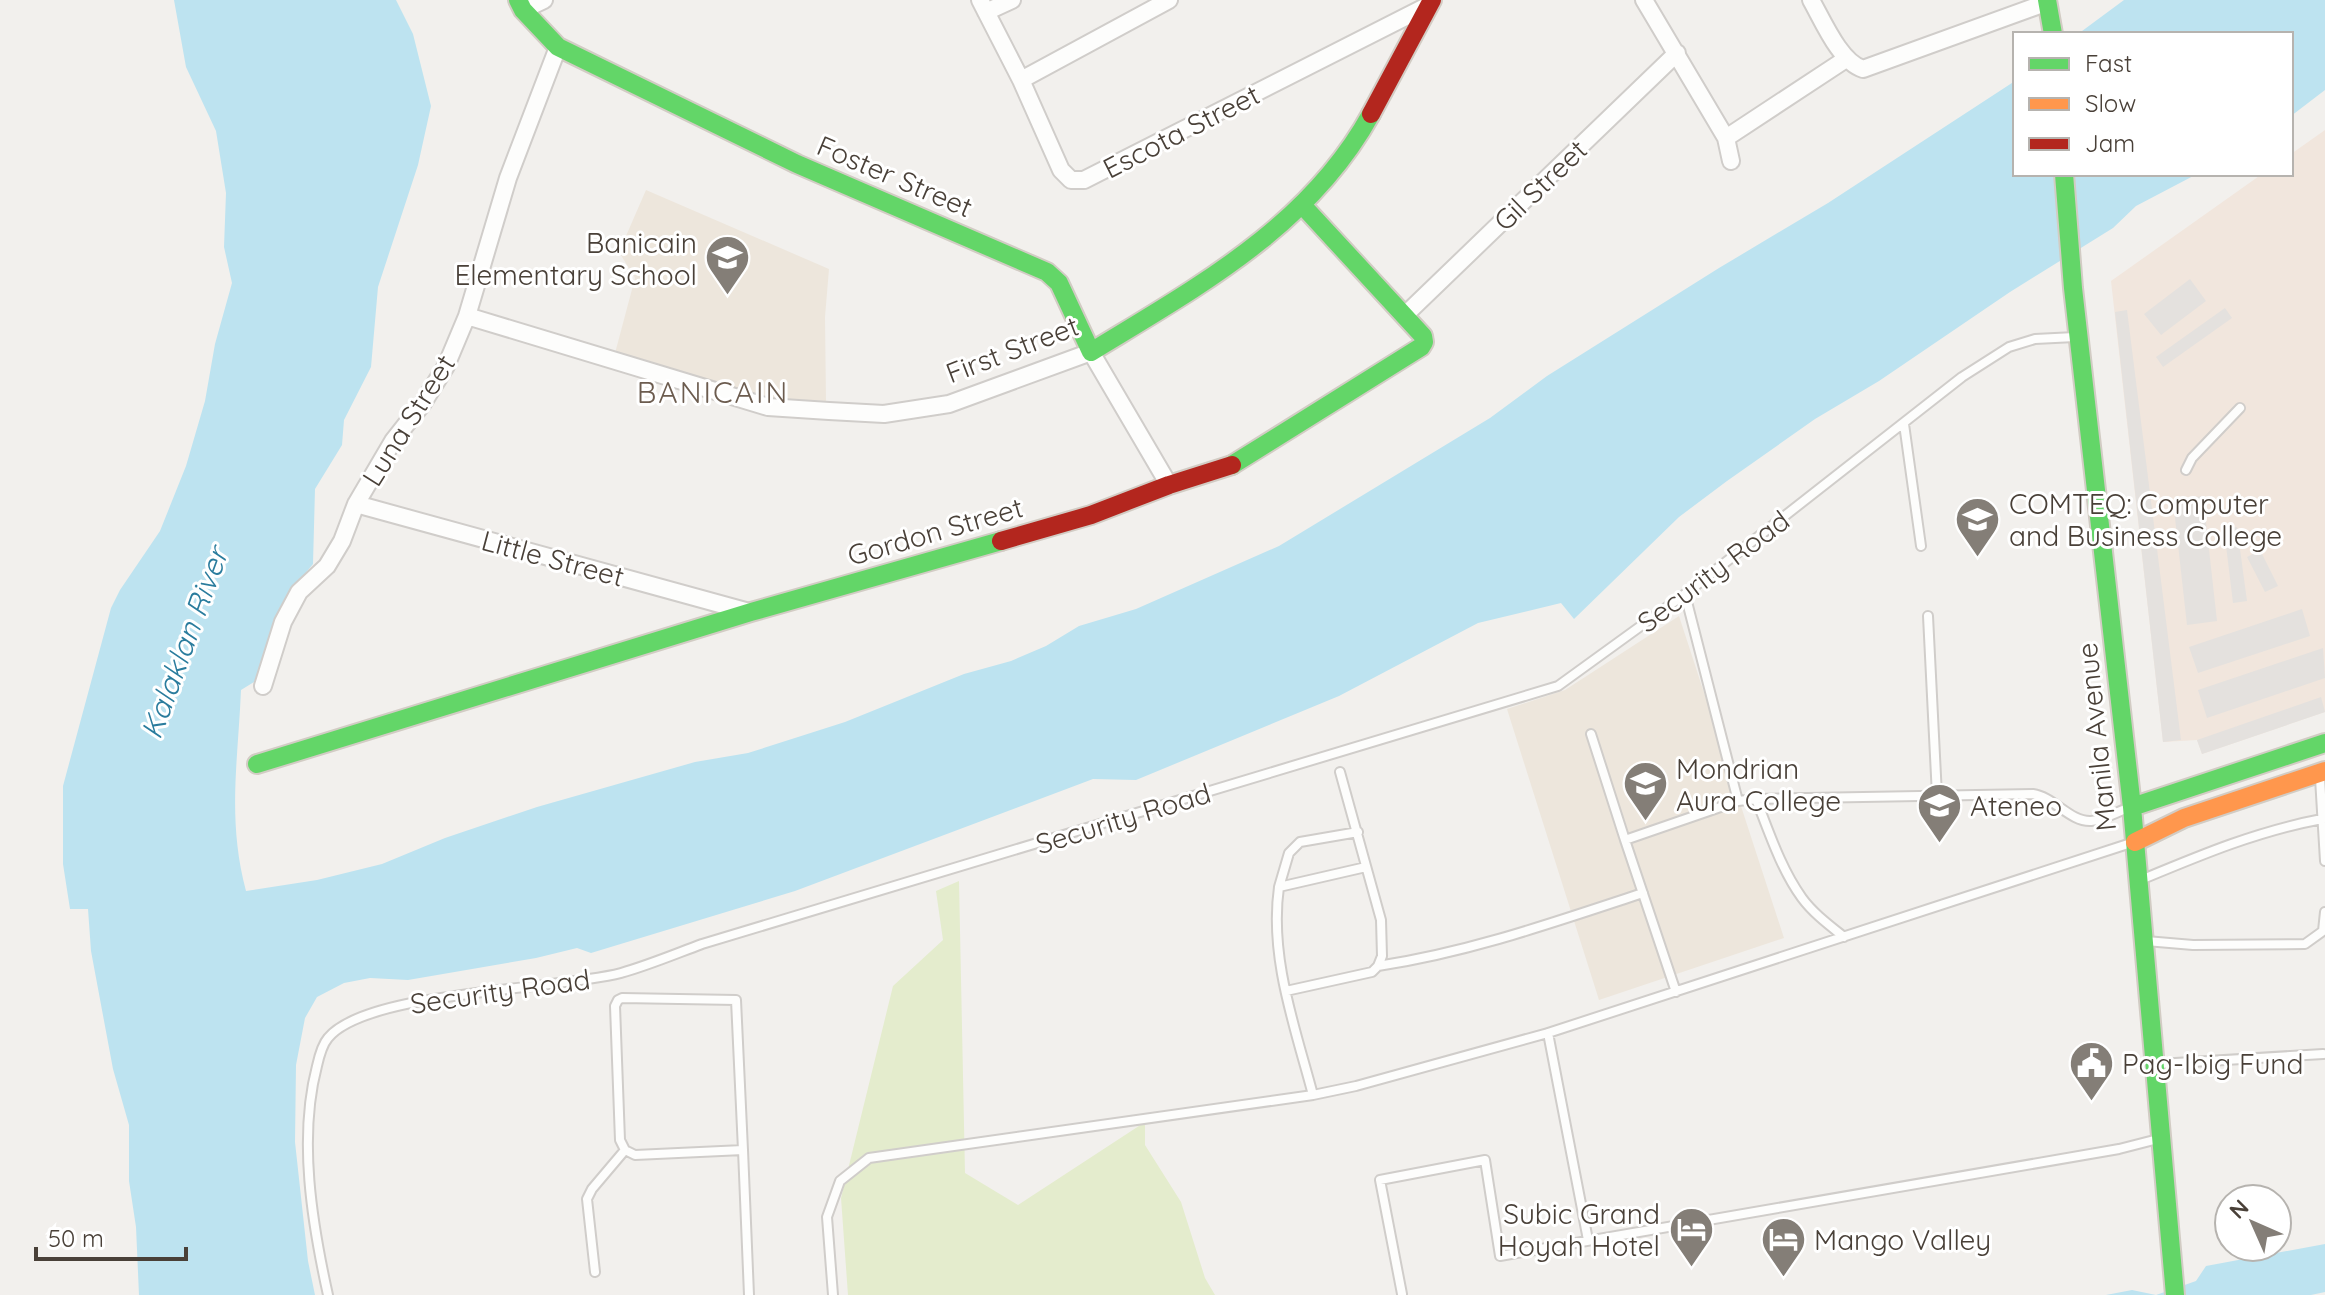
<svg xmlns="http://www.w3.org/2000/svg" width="2325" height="1295" font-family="Quicksand,sans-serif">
  <rect width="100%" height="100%" fill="#f2f0ed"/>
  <path fill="#f1e6dd" d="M2325,130V712L2202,754L2197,740L2163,742L2111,281L2262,174H2291V154Z"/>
  <path fill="#ede6dc" d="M646,190L829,269L825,317L826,401L763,398L614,357L635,278L619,252Z
    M1679,616L1784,938L1599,1000L1507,709L1565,690Z"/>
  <path fill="#e4eccd" d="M959,881L965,1173L1018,1205L1145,1122V1145L1181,1202L1205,1278L1215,1295H848L841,1198L893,986L943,940L936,891Z"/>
  <path fill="#e4e1de" d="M2190,279L2206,301L2161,335L2144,314Z
    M2225,308L2232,318L2163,367L2156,357Z
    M2127,310L2181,740L2163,742L2115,312Z
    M2203,496L2217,621L2187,625L2173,500Z
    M2237,527L2247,601L2233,603L2224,529Z
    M2260,550L2278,586L2265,592L2247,557Z
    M2302,609L2310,636L2198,673L2189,647Z
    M2323,648L2325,678L2207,718L2198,690Z
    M2321,697L2325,712L2202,754L2197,740Z"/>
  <path fill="#bde3f0" d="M174,0H396L413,34L431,106L418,165L378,287L371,367L344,420L342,445L315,489L313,564L294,587L254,682L241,690C238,762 227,819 246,891L317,880L382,864L445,838L537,807L695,762L748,753L845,722L964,674L1011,661L1046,646L1079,626L1136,609L1279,546L1490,418L1547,376L1719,268L1828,203L2015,81V174H2197L2136,206L2113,228L2010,292L1879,381L1815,419L1727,481L1679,517L1574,619L1561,603L1478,623L1339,696L1136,780L1093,779L795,891L591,953L577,948L536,958L408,980L370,978L344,983L317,997L305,1018L296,1065L295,1142L308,1261L315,1295H139L136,1227L129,1181V1125L113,1069L91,951L88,909H70L63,864V786L111,608L120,590L160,531L186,466L205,401L215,344L232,283L224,247L226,193L216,131L186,67Z
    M2124,0H2325V90L2291,116V34H2078Z
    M2325,1244V1292L2311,1295H2106L2132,1290L2156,1295L2196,1281L2206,1266Z"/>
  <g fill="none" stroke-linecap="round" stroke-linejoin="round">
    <defs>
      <path id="lane" d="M1904,424L1921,546
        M2186,470L2192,458L2240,408
        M1685,594L1738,801
        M1928,616L1937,796
        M1591,734L1625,840
        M2320,778L2325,861
        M1756,799C1769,832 1781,869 1802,898C1813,913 1829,925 1844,937
        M1366,867L1279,887C1269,957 1295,1027 1313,1095L1356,1086L1548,1033L2131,843
        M2143,879C2203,854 2258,831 2322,819
        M1279,887L1289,853L1300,842L1358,832
        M2146,941L2193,945L2305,944L2323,931L2325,912
        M1378,966C1470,952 1555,922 1643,893
        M1286,991L1372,972L1378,966L1382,956L1381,920L1340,772
        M1676,992L1625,840L1738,801L1756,799L2033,794C2054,797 2070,822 2091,821C2103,820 2117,812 2128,808
        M1548,1033L1588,1240
        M2159,1064L2323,1054
        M743,1150L736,1000L622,998L618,1000L615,1006L620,1140L625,1150L635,1155L743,1150L749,1295
        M595,1272L587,1199L592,1189L625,1150
        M1402,1294L1380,1180L1485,1160L1500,1256L2119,1149L2158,1139
        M328,1295C312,1223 298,1138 317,1066C319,1057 322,1045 328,1038C366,991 557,990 621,973C649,965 675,954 702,944L1558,686L1685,594L1962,377L2009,347L2035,339L2075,337
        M833,1295L827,1217L840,1181L869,1158L1313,1095"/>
      <path id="street" d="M980,0L1021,80L1061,170L1071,180H1084L1425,7
        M1644,0L1726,138L1731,161
        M1811,0C1823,21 1840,62 1863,69L2048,2
        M523,10L544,0
        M986,12L1012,0
        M1021,80L1169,0
        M1726,138L1846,59
        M467,316L768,407L829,411L884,414L949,404L1091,352L1169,485
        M1404,316L1677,53
        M356,504L749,612
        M263,686L283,622L299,592L327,566L342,541L356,504L393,441L423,403L446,366L467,316L508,178L558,47"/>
      <path id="fast" d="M518,0L523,10L558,47L797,164L1047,272L1059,283L1091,352C1197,287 1309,227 1371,114
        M2047,0L2053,34
        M2064,174L2073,288L2132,807L2175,1295
        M1232,465L1421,347L1424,342L1423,336L1304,207
        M257,764L751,612L1001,541
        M2132,807L2325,743"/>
      <path id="slow" d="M2135,842L2184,818L2325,771"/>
      <path id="jam" d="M1371,114L1432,0
        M1001,541L1091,515L1169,485L1232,465"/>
    </defs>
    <use href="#lane" stroke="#d0cdca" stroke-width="12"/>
    <use href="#street" stroke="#d0cdca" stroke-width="20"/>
    <use href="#fast" stroke="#d2ccc4" stroke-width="22"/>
    <use href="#slow" stroke="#d2ccc4" stroke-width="22"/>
    <use href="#jam" stroke="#d2ccc4" stroke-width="22"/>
    <use href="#lane" stroke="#fdfdfc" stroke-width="8"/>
    <use href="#street" stroke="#fdfdfc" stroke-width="16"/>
    <use href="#fast" stroke="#63d668" stroke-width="18"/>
    <use href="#slow" stroke="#ff974d" stroke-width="18"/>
    <use href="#jam" stroke="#b3261e" stroke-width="18"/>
  </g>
  <defs>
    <symbol id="school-pin" viewBox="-11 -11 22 30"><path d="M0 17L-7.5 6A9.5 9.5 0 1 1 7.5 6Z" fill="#847e77" stroke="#fff"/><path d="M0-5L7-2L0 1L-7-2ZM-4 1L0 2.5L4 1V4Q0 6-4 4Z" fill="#fff"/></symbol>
    <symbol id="university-pin" viewBox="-11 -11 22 30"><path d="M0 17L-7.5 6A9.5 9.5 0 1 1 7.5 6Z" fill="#847e77" stroke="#fff"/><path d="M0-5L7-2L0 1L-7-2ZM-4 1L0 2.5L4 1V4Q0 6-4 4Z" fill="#fff"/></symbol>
    <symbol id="civic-pin" viewBox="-11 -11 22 30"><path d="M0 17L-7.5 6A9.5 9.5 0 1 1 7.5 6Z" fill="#847e77" stroke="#fff"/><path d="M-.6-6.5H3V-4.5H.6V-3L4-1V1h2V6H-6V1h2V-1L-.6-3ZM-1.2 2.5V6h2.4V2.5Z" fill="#fff"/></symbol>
    <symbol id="hotel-pin" viewBox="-11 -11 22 30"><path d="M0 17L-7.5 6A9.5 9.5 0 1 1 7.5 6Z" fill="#847e77" stroke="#fff"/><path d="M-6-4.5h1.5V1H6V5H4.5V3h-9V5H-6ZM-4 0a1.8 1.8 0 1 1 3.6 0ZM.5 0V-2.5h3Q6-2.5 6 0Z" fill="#fff"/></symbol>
  </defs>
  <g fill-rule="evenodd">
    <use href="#school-pin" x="702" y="232" width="51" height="69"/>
    <use href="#university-pin" x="1952" y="494" width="51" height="69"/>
    <use href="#university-pin" x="1620" y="758" width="51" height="69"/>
    <use href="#school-pin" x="1914" y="780" width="51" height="69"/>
    <use href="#civic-pin" x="2066" y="1038" width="51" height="69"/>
    <use href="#hotel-pin" x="1666" y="1204" width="51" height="69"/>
    <use href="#hotel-pin" x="1758" y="1214" width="51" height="69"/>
  </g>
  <g text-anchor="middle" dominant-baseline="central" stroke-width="6" stroke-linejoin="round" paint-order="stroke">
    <g font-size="28" fill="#494038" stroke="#fff">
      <text transform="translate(1181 131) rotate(-27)">Escota Street</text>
      <text transform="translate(895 176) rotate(23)">Foster Street</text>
      <text transform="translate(1540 185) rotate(-44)">Gil Street</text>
      <text transform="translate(1012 349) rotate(-21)">First Street</text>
      <text transform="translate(408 420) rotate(-58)">Luna Street</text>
      <text transform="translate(935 531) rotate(-16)">Gordon Street</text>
      <text transform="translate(553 558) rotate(15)">Little Street</text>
      <text transform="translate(1713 571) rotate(-37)">Security Road</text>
      <text transform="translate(2096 737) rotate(-96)">Manila Avenue</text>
      <text transform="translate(1123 818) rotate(-17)">Security Road</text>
      <text transform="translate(500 991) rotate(-8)">Security Road</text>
    </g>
    <g font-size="28" fill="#494038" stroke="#fff" text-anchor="start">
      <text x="697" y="242" text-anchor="end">Banicain<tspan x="697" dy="32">Elementary School</tspan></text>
      <text x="2009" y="503">COMTEQ: Computer<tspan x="2009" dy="32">and Business College</tspan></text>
      <text x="1676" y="768">Mondrian<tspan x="1676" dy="32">Aura College</tspan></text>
      <text x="1970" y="805">Ateneo</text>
      <text x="2122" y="1063">Pag-Ibig Fund</text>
      <text x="1660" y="1213" text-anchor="end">Subic Grand<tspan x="1660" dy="32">Hoyah Hotel</tspan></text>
      <text x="1814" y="1239">Mango Valley</text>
    </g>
    <g font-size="30" letter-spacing="2" fill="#6c5c4f" stroke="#fff">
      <text x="713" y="392">BANICAIN</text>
    </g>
    <g font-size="30" font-style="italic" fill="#2a7c9d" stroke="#fff">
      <text transform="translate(184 643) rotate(-70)">Kalaklan River</text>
    </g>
  </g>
  <rect x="2013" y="32" width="280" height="144" fill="#ffffff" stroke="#b6b3af" stroke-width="2"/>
  <rect x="2029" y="58" width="40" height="12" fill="#63d668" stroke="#b6b3af" stroke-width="2"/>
  <text x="2085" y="72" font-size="24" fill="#494038">Fast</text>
  <rect x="2029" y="98" width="40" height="12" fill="#ff974d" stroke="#b6b3af" stroke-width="2"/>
  <text x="2085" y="112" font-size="24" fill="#494038">Slow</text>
  <rect x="2029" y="138" width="40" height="12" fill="#b3261e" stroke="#b6b3af" stroke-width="2"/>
  <text x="2085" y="152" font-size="24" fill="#494038">Jam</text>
  <g transform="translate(2253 1223) rotate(315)"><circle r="38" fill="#ffffff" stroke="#b6b3af" stroke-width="2"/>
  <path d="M0-6L14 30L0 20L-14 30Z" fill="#847e77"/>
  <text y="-12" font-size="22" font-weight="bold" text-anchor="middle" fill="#494038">N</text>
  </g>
  <path d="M36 1247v12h150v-12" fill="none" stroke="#494038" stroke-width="4"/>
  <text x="48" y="1247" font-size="24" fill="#494038" stroke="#ffffff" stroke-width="6" paint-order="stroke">50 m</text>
</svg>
